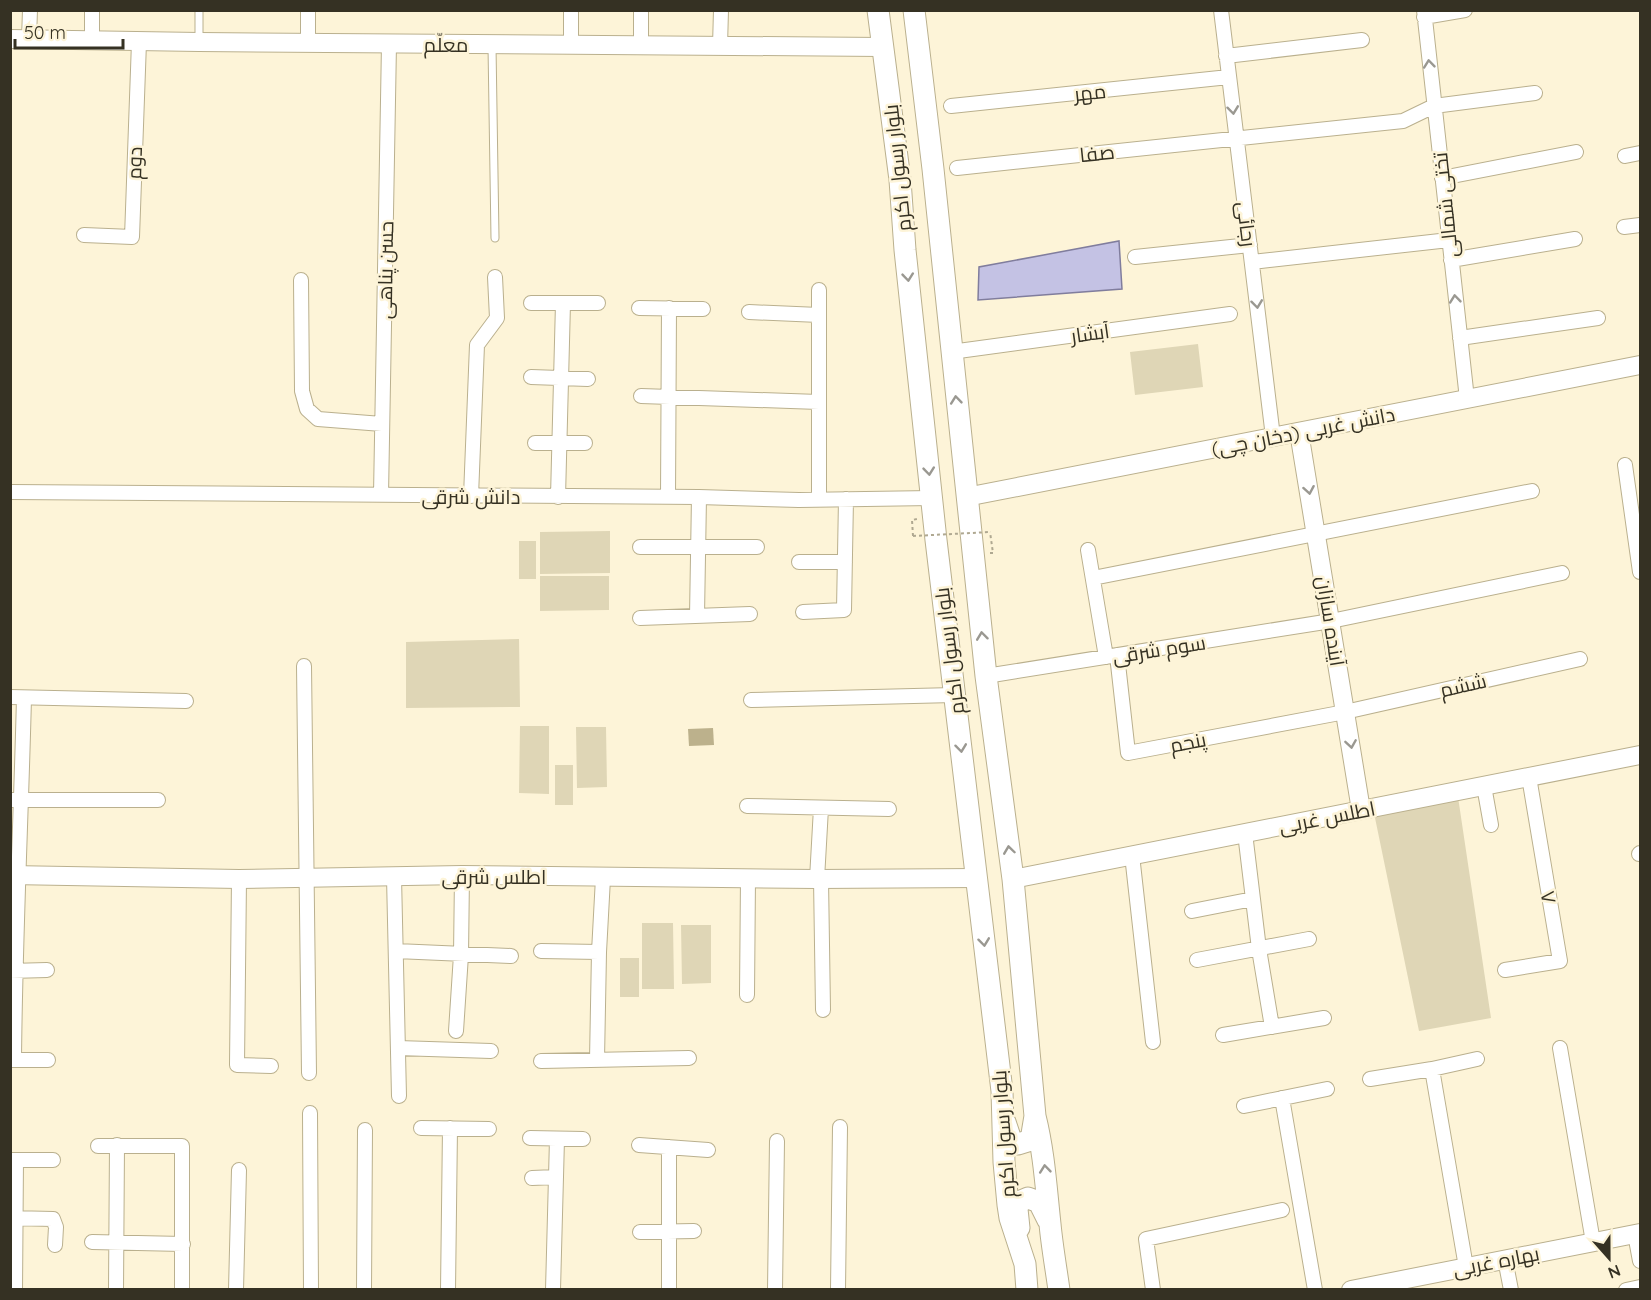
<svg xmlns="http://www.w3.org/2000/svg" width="1651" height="1300" font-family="Quicksand,Cairo,sans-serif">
  <rect width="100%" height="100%" fill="#fdf4d8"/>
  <path fill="#dfd6b6" d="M1198,344L1203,387L1135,395L1130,352Z
    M610,531V573L540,574V532Z
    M519,541H536V579H519Z
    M540,576H609V610L540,611Z
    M519,639L520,707L406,708V642Z
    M520,726H549V794L519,793Z
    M576,727H606L607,787L577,788Z
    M555,765H573V805H555Z
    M1458,797L1491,1018L1419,1031L1374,813Z
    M642,923H673L674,989H642Z
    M681,925H711V983L682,984Z
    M620,958H639V997H620Z"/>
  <path fill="#bcb18c" d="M713,728L714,745L689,746L688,729Z"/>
  <path fill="#c4c2e4" stroke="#807d9d" stroke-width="1.5" d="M1119,241L1122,289L978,300L979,267Z"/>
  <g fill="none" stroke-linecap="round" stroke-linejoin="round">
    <defs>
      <path id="lane" d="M199,10V40
        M492,46L495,238"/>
      <path id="street" d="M308,10V43
        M1221,10L1273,437
        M1424,10L1467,399
        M1424,17L1465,10
        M29,39L30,10
        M92,41V10
        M571,45V10
        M641,46V10
        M720,46L721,10
        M1226,56L1362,40
        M951,106L1229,77
        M1625,156L1640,153
        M957,168L1403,121L1434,106L1535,93
        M1442,178L1576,152
        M1624,227L1640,225
        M84,235L132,237L139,42
        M1135,257L1250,245
        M1451,260L1575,239
        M1252,262L1449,240
        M301,280L302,391L307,409L318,419L382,424
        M531,303H598
        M639,308L703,309
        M749,312L819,315
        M1460,338L1598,318
        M951,352L1230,314
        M531,377L588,379
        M641,396L819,402
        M535,443H585
        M1625,465L1640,572
        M10,492L699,497L799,500L932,498
        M381,495L389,44
        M471,496L477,345L497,318L495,277
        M558,497L563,303
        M668,497L669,308
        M819,500V290
        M640,547H757
        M1088,550L1106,657
        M799,562H845
        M1093,578L1532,491
        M803,612L844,610L846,499
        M697,616L699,497
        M640,618L750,614
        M1117,655L1128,753L1345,712L1580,659
        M304,666L309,1073
        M986,676L1331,621L1562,573
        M10,697L186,701
        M751,700L954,695
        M1484,786L1491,825
        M10,800H158
        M747,806L889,809
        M1245,833L1259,949L1272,1027
        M1639,854L1640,853
        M1132,855L1153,1042
        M394,877L399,1096
        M239,879L237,1065L271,1066
        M817,879L821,808
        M821,879L823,1010
        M1192,911L1253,899
        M396,951L511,956
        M541,951L599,952
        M1197,960L1309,939
        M1505,970L1560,961L1529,777
        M10,971L47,970
        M747,995L748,878
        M456,1031L461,955L462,875
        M1223,1035L1324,1018
        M398,1048L491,1051
        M1560,1048L1593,1242
        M10,1060H48
        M14,1060C15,939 21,818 24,698
        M597,1060L599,952L603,878
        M541,1061L689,1058
        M1432,1069L1466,1267
        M1370,1079L1432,1069L1477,1059
        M1282,1098L1315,1290
        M1244,1106L1327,1089
        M310,1113L311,1290
        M421,1128L489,1129
        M530,1138L583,1139
        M639,1145L708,1150
        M98,1146H182V1290
        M10,1160H53
        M532,1178L556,1177
        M10,1218L53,1219L56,1227L55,1245
        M640,1232L694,1231
        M1635,1234L1640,1261
        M92,1242L183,1244
        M1505,1259L1511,1290
        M15,1290L16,1160
        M116,1290L117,1145
        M236,1290L239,1170
        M364,1290L365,1130
        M448,1290L450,1128
        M553,1290L557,1139
        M669,1290V1147
        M775,1290L777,1141
        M838,1290L840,1127
        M1153,1290L1146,1239L1282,1210
        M1626,1290L1640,1287"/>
      <path id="secondary" d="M10,39L199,42L882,47
        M1299,432L1361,810
        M966,497L1640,365
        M10,875L239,879L462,875L817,879L977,878
        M1013,879L1640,755
        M1351,1290L1640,1233"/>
      <path id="primary" d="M878,10L900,180L905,250L936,540L1002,1091L1004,1162L1008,1205L1010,1218L1025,1264L1027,1290
        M914,10L933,169L986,676L1013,879L1035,1116C1044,1152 1046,1187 1050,1224C1052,1246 1056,1268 1059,1290
        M1005,1122L1011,1140L1018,1144L1031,1140L1035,1116
        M1019,1228L1017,1209L1019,1202L1028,1198L1039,1202L1048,1220"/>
    </defs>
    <use href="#lane" stroke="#bab08e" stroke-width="9"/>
    <use href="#street" stroke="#bab08e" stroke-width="16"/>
    <use href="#secondary" stroke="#bab08e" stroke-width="20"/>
    <use href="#primary" stroke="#bab08e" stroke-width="23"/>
    <path stroke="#afa891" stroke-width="2" stroke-dasharray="3 3" stroke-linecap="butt" d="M913,536L912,520L917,519
      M990,553H993L990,532"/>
    <use href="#lane" stroke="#fff" stroke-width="7"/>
    <use href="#street" stroke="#fff" stroke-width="14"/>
    <use href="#secondary" stroke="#fff" stroke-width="18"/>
    <use href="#primary" stroke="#fff" stroke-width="21"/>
    <path stroke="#afa891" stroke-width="2" stroke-dasharray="3 3" stroke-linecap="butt" d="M913,536L990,532"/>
  </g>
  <defs><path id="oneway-chevron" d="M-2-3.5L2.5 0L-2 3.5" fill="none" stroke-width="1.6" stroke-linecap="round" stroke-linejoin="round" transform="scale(1.5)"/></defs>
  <g stroke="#9a9891">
    <use href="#oneway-chevron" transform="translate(1429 64) rotate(-96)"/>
    <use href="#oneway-chevron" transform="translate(1233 110) rotate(83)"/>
    <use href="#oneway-chevron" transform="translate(908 277) rotate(84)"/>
    <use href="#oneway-chevron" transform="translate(1455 299) rotate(-96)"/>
    <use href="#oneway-chevron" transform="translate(1257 304) rotate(83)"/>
    <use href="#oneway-chevron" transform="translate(956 400) rotate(-96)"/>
    <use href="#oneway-chevron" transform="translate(929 471) rotate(84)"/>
    <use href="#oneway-chevron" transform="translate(1309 490) rotate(80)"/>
    <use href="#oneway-chevron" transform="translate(982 636) rotate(-97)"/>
    <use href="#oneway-chevron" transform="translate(1351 744) rotate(81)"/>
    <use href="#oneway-chevron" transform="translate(961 748) rotate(83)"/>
    <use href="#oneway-chevron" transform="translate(1009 850) rotate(-98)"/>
    <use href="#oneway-chevron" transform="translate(984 942) rotate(83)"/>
    <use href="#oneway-chevron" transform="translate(1045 1169) rotate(-96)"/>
  </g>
  <g text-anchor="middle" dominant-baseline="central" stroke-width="5" stroke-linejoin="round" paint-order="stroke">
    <g font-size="20" fill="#353123" stroke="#fdf4d8">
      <text x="446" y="44">معلّم</text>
      <text transform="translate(1090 92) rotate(-6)">مهر</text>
      <text transform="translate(1097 153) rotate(-6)">صفا</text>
      <text transform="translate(134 163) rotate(-88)">دوم</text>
      <text transform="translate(897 168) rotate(-96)">بلوار رسول اکرم</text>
      <text transform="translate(1445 205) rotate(-96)">تختی شمالی</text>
      <text transform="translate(1247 224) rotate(83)">رجائی</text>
      <text transform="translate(385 270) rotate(-89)">حسن پناهی</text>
      <text transform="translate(1090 333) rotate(-8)">آبشار</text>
      <text transform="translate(1303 431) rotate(-11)">دانش غربی (دخان چی)</text>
      <text x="471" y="496">دانش شرقی</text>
      <text transform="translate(1331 621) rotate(81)">آینده سازان</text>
      <text transform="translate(1159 649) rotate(-9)">سوم شرقی</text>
      <text transform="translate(949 651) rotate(-97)">بلوار رسول اکرم</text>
      <text transform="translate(1463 685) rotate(-13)">ششم</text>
      <text transform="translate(1188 742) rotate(-11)">پنجم</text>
      <text transform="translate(1327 817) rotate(-11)">اطلس غربی</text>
      <text x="494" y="876">اطلس شرقی</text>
      <text transform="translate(1549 897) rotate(80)">۷</text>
      <text transform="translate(1003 1134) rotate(-94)">بلوار رسول اکرم</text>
      <text transform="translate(1496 1261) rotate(-11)">بهاره غربی</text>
    </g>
  </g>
  <rect width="1651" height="1300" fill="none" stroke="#353123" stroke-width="24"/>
  <g transform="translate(1609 1258) rotate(159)" stroke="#fdf4d8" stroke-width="4.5" paint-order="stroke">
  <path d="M0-4.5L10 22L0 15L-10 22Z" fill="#353123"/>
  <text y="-9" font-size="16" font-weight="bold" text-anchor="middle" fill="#353123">N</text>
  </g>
  <path d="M15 39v9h108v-9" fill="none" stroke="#353123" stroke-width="3"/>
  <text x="24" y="39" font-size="18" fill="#353123" stroke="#fdf4d8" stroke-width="4.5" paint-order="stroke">50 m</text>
</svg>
